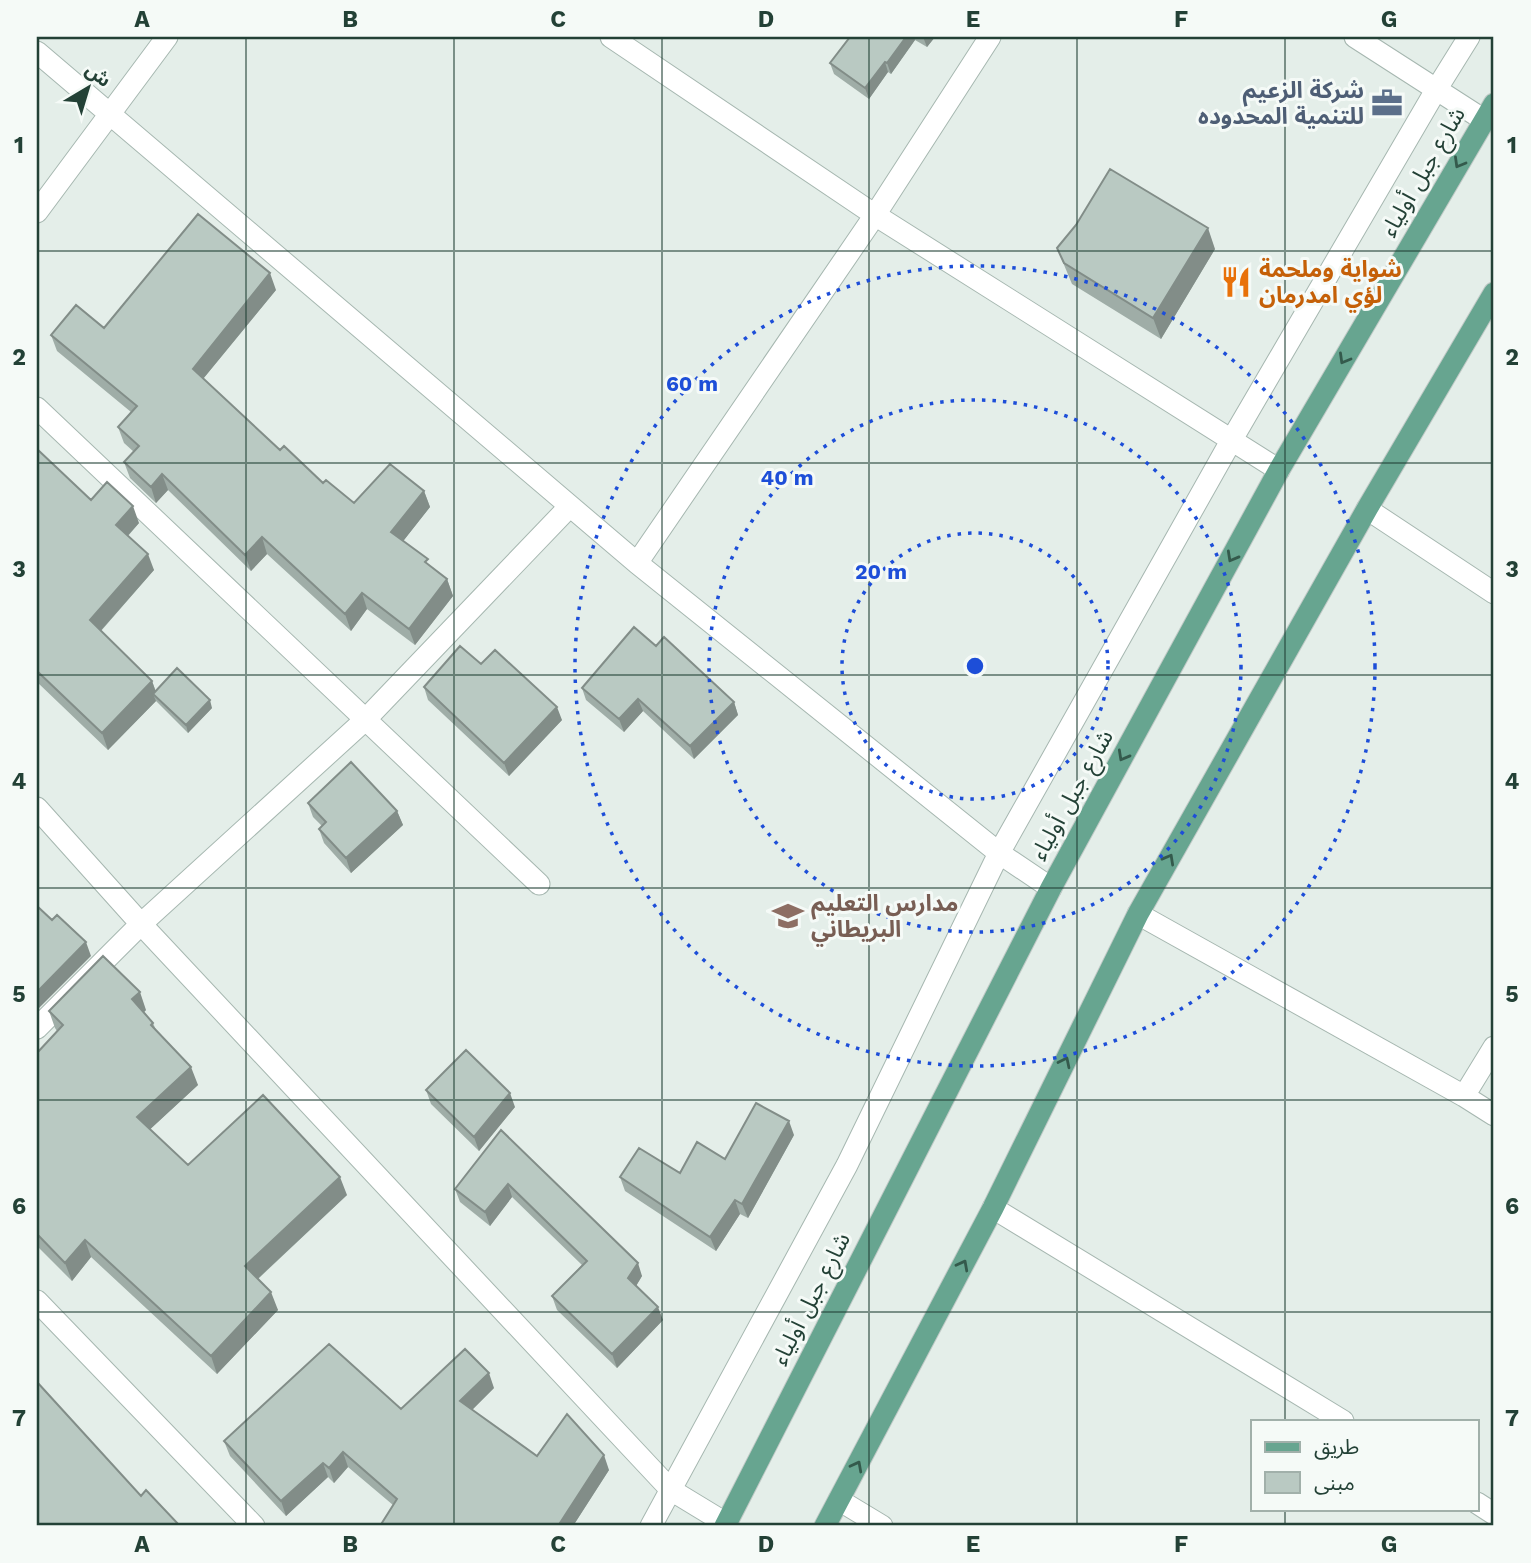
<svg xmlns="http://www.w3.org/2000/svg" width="1531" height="1563" font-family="'Work Sans','Noto Sans Arabic',sans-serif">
  <rect width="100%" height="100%" fill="#e4eee9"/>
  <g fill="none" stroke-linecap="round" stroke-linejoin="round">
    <defs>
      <path id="minor" d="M611,37L875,215L1279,470
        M1355,37L1484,120
        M37,52L637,563L999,853L1051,888
        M37,212L167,37
        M37,408L539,884
        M1367,509L1494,593
        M637,563L875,215L990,37
        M37,808L141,924L671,1490L727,1524
        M1138,914L1464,1096L1494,1115
        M37,1028L141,924L365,720L570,506
        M1464,1096L1494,1047
        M993,1208L1343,1421
        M37,1301L254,1526
        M839,1500L882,1526
        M1477,1503L1494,1514
        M651,1526L847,1165L999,853L1231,441L1436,90L1469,37"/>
      <path id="primary" d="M725,1526L1051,888L1279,470L1494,104
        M825,1526L993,1208L1138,914L1367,509L1494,293"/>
    </defs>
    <use href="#minor" stroke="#a6b7b0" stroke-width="23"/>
    <use href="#primary" stroke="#c1cac7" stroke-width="23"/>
    <use href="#minor" stroke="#fff" stroke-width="21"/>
    <use href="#primary" stroke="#67a590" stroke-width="21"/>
  </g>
  <path fill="#9fada7" d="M850,37H935L927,47L915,40L891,74L888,72L869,99L834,74L830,63Z
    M1057,248L1215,249L1161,339L1072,284Z
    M276,290L203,379L280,450L323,483L354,503L424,491L430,507L403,541L430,566L447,579L453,596L415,645L367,609L351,631L267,554L251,571L168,490L156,503L130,478L124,462L134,452L124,443L118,427L131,412L57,351L51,335L104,328Z
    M37,449L91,500L139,523L128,536L154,570L101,631L152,681L156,692L212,708L188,733L156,701L108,750L37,682Z
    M656,646L734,702L738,715L694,759L643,711L624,732L586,700L582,688Z
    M481,664L562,720L509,776L428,700L424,687Z
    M308,803L397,811L403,825L351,873L324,843L319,829L322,826L313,817Z
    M146,1010L144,1012L153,1023L156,1030L198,1085L150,1129L188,1165L347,1195L258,1279L278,1310L217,1374L91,1257L72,1281L37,1246V1053L57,1031L55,1028L49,1011Z
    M426,1090L515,1107L479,1151L431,1104Z
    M501,1130L642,1276L636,1286L663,1320L617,1368L557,1310L552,1296L582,1265L512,1197L490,1226L460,1202L455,1189Z
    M794,1135L748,1218L740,1214L716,1251L625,1191L620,1177L680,1173Z
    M494,1388L472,1410L537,1456L609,1470L573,1526H380L393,1505L348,1467L334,1483L328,1477L286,1516L230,1456L224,1441L401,1409Z"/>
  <path fill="#828d88" d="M906,37H914L915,40L891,74L887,63Z
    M923,37H935L927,47Z
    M885,62L888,72L869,99L865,88Z
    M1208,228L1215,249L1161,339L1153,318Z
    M270,273L276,290L198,385L193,369Z
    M162,474L168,490L156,503L151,487Z
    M424,491L430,507L397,549L391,532Z
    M133,506L139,523L122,542L116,525Z
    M262,537L267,554L251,571L245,555Z
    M148,554L154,570L96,636L90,620Z
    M447,579L453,596L415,645L409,629Z
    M362,593L367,609L351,631L345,614Z
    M152,681L158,698L153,694L156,701L108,750L102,733Z
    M638,699L643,711L624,732L619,719Z
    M210,700L212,708L188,733L186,725Z
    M734,702L738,715L694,759L690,746Z
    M557,707L562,720L509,776L504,763Z
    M397,811L403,825L351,873L346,858Z
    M86,942L91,956L37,1010V992Z
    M140,992L146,1010L139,1017L132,999Z
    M191,1067L198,1085L144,1135L137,1117Z
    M510,1093L515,1107L479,1151L474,1137Z
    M789,1121L794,1135L748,1218L742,1204Z
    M340,1177L347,1195L252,1284L245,1266Z
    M508,1184L512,1197L490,1226L485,1212Z
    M735,1200L740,1214L716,1251L710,1237Z
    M85,1240L91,1257L72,1281L65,1263Z
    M638,1263L642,1276L633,1291L628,1278Z
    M271,1292L278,1310L217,1374L211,1356Z
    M658,1307L663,1320L617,1368L612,1354Z
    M489,1373L494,1388L466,1416L460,1401Z
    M343,1452L348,1467L334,1483L329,1468Z
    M604,1455L609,1470L573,1526H558Z
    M323,1463L328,1477L286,1516L281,1501Z"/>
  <path fill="#b9c9c2" stroke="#828d88" stroke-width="2" d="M850,37H906L887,63L885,62L865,88L830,63Z
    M1110,169L1208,228L1153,318L1064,263L1057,248L1076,225Z
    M198,214L270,273L193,369L280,450L284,446L323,483L326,480L354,503L390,464L424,491L391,532L428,559L425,562L447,579L409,629L362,593L345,614L262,537L245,555L162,474L151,487L124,462L139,446L118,427L137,406L51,335L76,305L104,328Z
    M37,449L91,500L107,482L133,506L116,525L148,554L90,620L152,681L102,733L37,671Z
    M634,627L656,646L664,637L734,702L690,746L638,699L619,719L582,688Z
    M460,646L481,664L495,650L557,707L504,763L424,687Z
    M177,668L210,700L186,725L153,694Z
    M351,762L397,811L346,858L319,829L326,822L308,803Z
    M37,906L52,920L57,915L86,942L37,992Z
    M103,956L140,992L132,999L153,1023L151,1025L191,1067L137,1117L188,1165L263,1095L340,1177L245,1266L271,1292L211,1356L85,1240L65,1263L37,1234V1053L63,1025L49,1011Z
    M466,1050L510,1093L474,1137L426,1090Z
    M756,1103L789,1121L742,1204L735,1200L710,1237L620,1177L639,1148L680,1173L697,1142L725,1159Z
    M501,1130L638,1263L628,1278L658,1307L612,1354L552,1296L587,1261L508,1184L485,1212L455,1189Z
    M329,1344L401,1409L465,1349L489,1373L460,1401L537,1456L567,1414L604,1455L558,1526H380L397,1499L343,1452L329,1468L323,1463L281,1501L224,1441Z
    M37,1382L141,1496L146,1490L180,1526H37Z"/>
  <defs><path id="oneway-chevron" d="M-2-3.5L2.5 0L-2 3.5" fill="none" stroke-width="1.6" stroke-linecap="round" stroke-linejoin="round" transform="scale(1.75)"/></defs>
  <g stroke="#345a4c">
    <use href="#oneway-chevron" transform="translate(1459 163) rotate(120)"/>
    <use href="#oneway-chevron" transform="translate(1344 359) rotate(120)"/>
    <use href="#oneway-chevron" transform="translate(1232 557) rotate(119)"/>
    <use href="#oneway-chevron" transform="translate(1123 756) rotate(119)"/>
    <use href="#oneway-chevron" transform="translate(1169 859) rotate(-61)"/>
    <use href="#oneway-chevron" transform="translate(1065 1062) rotate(-64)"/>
    <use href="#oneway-chevron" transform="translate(963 1265) rotate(-62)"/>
    <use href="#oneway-chevron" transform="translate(857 1466) rotate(-62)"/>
  </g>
  <path fill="none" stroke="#234136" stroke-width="2" stroke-opacity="0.55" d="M246,37V1526M454,37V1526M662,37V1526M869,37V1526M1077,37V1526M1285,37V1421M37,251H1494M37,463H1494M37,675H1494M37,888H1494M37,1100H1494M37,1312H1494M1285,1509V1526"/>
  <g fill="none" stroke="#1d4ed8" stroke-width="3.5" stroke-dasharray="3.5 7">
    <circle cx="975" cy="666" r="133"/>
    <circle cx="975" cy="666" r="266"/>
    <circle cx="975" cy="666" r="400"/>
  </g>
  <defs>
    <symbol id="office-bare" viewBox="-9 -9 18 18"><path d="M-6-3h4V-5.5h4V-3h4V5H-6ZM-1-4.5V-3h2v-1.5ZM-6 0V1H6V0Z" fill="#5c6f8a" stroke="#f5faf7" stroke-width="2.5" paint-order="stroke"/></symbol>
    <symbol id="restaurant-bare" viewBox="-9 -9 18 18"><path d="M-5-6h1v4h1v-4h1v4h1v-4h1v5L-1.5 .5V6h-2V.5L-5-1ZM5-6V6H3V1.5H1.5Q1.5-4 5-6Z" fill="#e8710a" stroke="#f5faf7" stroke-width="2.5" paint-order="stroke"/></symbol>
    <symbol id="school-bare" viewBox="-9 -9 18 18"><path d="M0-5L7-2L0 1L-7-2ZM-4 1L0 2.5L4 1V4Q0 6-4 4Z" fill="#8d6e63" stroke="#f5faf7" stroke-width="2.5" paint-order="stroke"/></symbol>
  </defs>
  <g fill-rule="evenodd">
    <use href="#office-bare" x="1365" y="81" width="44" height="44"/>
    <use href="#restaurant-bare" x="1214" y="260" width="44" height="44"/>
    <use href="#school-bare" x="766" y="894" width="44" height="44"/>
  </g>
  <g text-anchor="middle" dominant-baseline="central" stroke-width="6" stroke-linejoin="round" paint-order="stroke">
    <g font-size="23" font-weight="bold" fill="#4e5e75" stroke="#f5faf7" text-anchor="end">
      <text x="1364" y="90">شركة الزعيم<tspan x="1364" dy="26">للتنمية المحدوده</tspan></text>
    </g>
    <g font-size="23" fill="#234136" stroke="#f5faf7">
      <text transform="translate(1423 172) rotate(-60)">شارع جبل أولياء</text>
      <text transform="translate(1072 795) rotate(-61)">شارع جبل أولياء</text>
      <text transform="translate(811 1299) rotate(-63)">شارع جبل أولياء</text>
    </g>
    <g font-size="23" font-weight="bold" fill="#c56008" stroke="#f5faf7" text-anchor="start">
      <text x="1259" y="269">شواية وملحمة<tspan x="1259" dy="26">لؤي امدرمان</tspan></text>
    </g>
    <g font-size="23" font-weight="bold" fill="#785e54" stroke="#f5faf7" text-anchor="start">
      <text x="811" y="903">مدارس التعليم<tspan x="811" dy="26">البريطاني</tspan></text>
    </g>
  </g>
  <circle cx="975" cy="666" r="10" fill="#1d4ed8" stroke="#f5faf7" stroke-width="3.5"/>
  <g font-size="21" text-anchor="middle" font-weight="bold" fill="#1d4ed8" stroke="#f5faf7" stroke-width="6" stroke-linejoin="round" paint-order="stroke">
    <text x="692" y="391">60 m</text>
    <text x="787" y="485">40 m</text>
    <text x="881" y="579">20 m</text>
  </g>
  <rect width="1531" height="1563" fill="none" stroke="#f5faf7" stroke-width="77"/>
  <rect x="1251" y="1420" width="228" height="91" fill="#f5faf7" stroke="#a1b0aa" stroke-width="2"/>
  <rect x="1265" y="1442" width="35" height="10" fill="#67a590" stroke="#a1b0aa" stroke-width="2"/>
  <text x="1314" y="1454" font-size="21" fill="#234136">طريق</text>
  <rect x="1265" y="1472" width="35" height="21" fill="#b9c9c2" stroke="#a1b0aa" stroke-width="2"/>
  <text x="1314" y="1490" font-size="21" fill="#234136">مبنى</text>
  <g transform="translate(88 88) rotate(38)" stroke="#f5faf7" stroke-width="5" paint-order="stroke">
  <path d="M0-5L12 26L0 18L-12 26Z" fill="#234136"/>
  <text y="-10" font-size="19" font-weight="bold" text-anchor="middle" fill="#234136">ش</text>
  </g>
  <rect x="38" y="38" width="1454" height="1486" fill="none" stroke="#234136" stroke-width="2.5"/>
  <g font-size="23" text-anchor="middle" font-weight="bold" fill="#234136">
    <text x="142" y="27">A</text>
    <text x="350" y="27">B</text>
    <text x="558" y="27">C</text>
    <text x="766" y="27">D</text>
    <text x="973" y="27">E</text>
    <text x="1181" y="27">F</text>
    <text x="1389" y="27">G</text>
    <text x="19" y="153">1</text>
    <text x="1512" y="153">1</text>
    <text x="19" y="365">2</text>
    <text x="1512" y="365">2</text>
    <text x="19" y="577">3</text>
    <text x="1512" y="577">3</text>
    <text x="19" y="789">4</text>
    <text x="1512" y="789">4</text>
    <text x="19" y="1002">5</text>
    <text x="1512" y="1002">5</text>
    <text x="19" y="1214">6</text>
    <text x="1512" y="1214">6</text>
    <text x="19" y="1426">7</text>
    <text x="1512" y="1426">7</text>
    <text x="142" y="1552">A</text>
    <text x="350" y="1552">B</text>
    <text x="558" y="1552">C</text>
    <text x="766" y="1552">D</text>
    <text x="973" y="1552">E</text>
    <text x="1181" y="1552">F</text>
    <text x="1389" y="1552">G</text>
  </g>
</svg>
